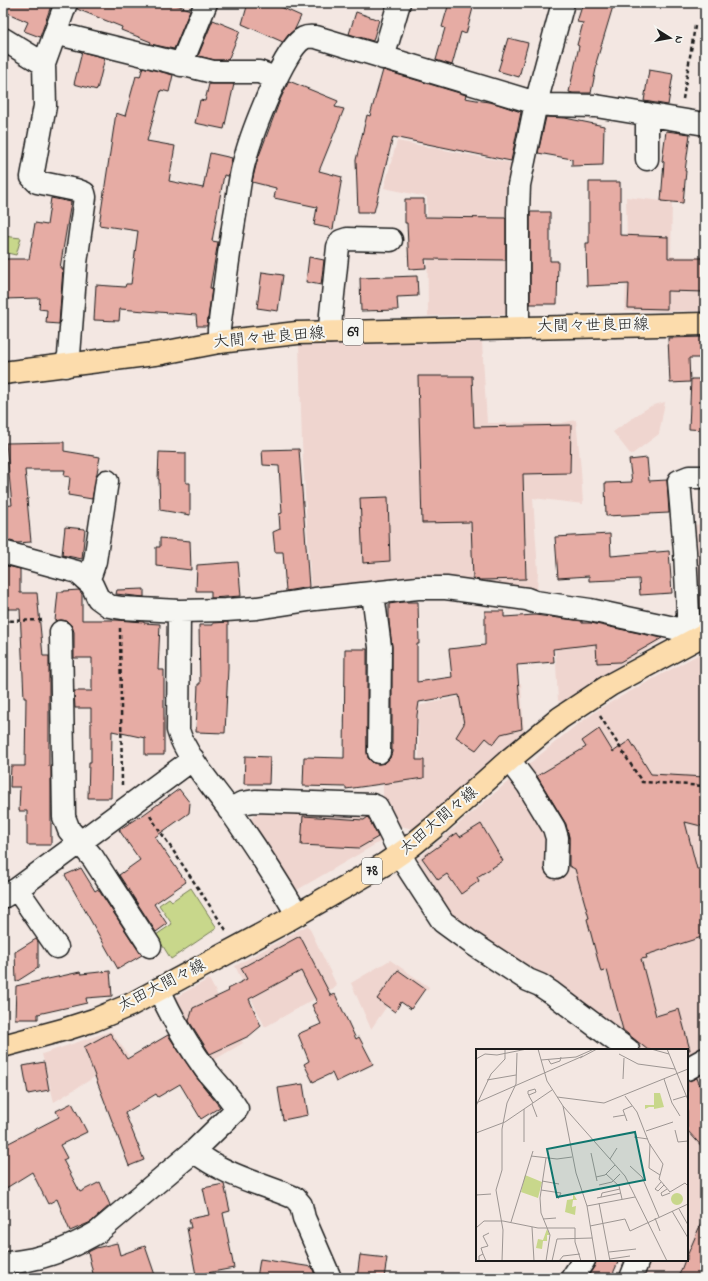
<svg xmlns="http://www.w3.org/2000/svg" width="708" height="1281" font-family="'Indie Flower','Klee One',sans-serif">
  <rect width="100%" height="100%" fill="#f3e7e2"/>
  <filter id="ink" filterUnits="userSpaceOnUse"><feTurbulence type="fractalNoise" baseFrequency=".025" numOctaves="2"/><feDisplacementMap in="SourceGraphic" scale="8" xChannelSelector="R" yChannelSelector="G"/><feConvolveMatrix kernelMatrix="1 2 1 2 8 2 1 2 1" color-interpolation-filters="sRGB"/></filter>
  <g filter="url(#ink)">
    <path fill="#efd5cf" d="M397,141L518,164L510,313L503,315L428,316L427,197L384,188Z
      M626,197L672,202L671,256L705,257V311H625L627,244Z
      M482,342L487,423H561L576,420L581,470L583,504L533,498L538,571L537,592H311L302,443L299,344Z
      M665,402L659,434L631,455L613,432L641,412L651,406Z
      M705,524V619L701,620L695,613L690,525Z
      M553,610L671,635L593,681L562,702L558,701Z
      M705,651V1052L687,1057V1050H641L521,963L450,914L418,859L518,773L575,726L604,706L629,692Z
      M521,683L524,732L413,829L397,825L383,799V758H419L418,706Z
      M258,810L374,814L383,840L297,890L294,889L249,822Z
      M308,925L337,986L265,1027L235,966Z
      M390,960L429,987L427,991L425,989L411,1009L401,1002L395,1012L387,1006L371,1029L351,983Z
      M209,979L243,1043L207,1064L170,1000Z
      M111,1031L129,1056L54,1102L42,1054Z
      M705,1067V1278H644L651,1260H687V1076Z"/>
    <path fill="#c8d78b" stroke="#727a54" d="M3,236L21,238L16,255L3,252Z
      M191,888L217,928L171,959L156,935L172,924L159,905L169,898L172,901Z"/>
    <path fill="#e6aca4" stroke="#1c1c1c" d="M3,3H52L40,37L24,31L28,22L3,11Z
      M78,3H172L190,10L174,49L150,44L151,42L121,30L122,27L77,9Z
      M248,3H272L301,16L295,29L288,35L283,42L242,24Z
      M449,3H454L473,8L466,34L461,32L452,65L436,60L445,28L442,27Z
      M583,3H614L596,63L597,64L591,93H573L569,92L579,46L577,45L583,23L577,22Z
      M356,12L379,20L373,41L349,34Z
      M213,20L240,31L228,60H215L198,56Z
      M508,38L528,43L519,77L498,71Z
      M82,52L105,58L97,90L74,84Z
      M143,67L173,75L169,92L161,90L147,141L175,146L169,181L203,188L210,153L232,158L228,176L224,175L212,241L218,242L210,288H212L207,326H197L196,315L120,309L119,321L94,320L96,285L125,287L126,284H131L138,231L99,225L116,113L125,116L136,76L140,77Z
      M383,70L466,95L465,98L494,103L521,112L511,161L393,137L374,212H358L356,160L367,115L370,116Z
      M649,70L673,74L668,105L644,101Z
      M289,81L338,101L335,107L344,109L319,171L342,177L333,229L314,225L317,207L274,198L276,188L252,182L257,161L280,100Z
      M209,84H234L224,129L195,123L200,100L205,101Z
      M546,117L565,118L604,126L603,165L572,166V159L538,153Z
      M666,131L690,134L685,171H686L683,203L661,201L664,162L662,161Z
      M589,182H620V235L668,237V258H705V292L667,291V309L628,308L629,284L587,286L586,243H589Z
      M51,198L71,202L60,268H63L59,324L46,323L47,310L39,309L40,298L3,299V259H29L35,223L47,225Z
      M405,199H424V217L506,218V260L425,259L426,268L409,269L407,223H405Z
      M530,212H550V261H558L557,304H530Z
      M309,257L324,260L321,285L306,282Z
      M262,272L283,275L278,311L257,308Z
      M417,276L418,296L397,297L398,310L361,311L360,278Z
      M705,337V358H689L690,382L670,383L668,338Z
      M418,376H472L474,427L571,425L570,473L523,474L526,579L480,580L473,579L471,522L422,523Z
      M691,379H705V430L689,429Z
      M64,442V451L100,457L92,499L68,495L70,477L64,476L65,470H25L28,499H27L31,542L17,543L7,540L3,506L12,505L6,443Z
      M299,449L309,587L286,591L283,552H275L273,532L280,529L279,514L282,513L279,466L263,465L262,450Z
      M159,452L186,453V483H190V515L160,510L159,479H158Z
      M647,458L649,481L667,480L669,513L606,516L605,483L632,482L629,460Z
      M388,497L390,561L363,563L360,498Z
      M65,527L85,529L82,559L62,555Z
      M610,534L611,556L669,551L672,593L640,595L639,579L589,581V576L558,578L555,537Z
      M160,538L190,541L191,570L156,566V547H160Z
      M238,562L241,596L211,598V591H196L197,565Z
      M3,566H7L20,569V593H37L43,656H49V766H51V845H27V811H19L20,787H10L11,766H25L26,698H24L20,609H3Z
      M144,589V597L116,594L117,590Z
      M79,590L82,594V620H116L144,622V623L160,624L158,670H164V755H145V738L112,731L111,798H88L89,762H91V708H75L74,691H92V658H74V632L72,626L67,621L61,620L55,621L58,592H64V591Z
      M403,602H418L419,644H417V682L452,677L449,649L485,645V611H504V617L535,615L582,621V623H591L662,638L620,662L597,663L596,644L553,649L554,662L517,665L522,729L501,734L493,744L486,738L476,750L456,737L464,724L459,695L419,702L417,715L416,760H424V778L346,789V787L303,786L304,757L344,758L345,649H367V752L368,758L373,763L378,764L385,763L390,758L392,752V647L389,622V604Z
      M228,622V668L225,733L196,732L198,684H200L199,625H213V623Z
      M599,729L613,752L630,740L651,774L705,777V827L685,822L697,869H705V936L646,955L647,958L641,959L656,1016L679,1009L690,1050H648L623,1030L607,970L601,972L587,919L589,918L575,869L569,866V838L566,824L537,776L586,747L582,741Z
      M245,756L270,757L269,784H244Z
      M179,789L190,803L189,813L155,837L186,882L154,904L167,924L156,932L119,875L140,860L119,830L140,816V817Z
      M303,816L364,820L368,817L378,837L359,848L301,845Z
      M481,824L503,861L477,877L479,881L461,894L447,874L438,880L422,858L457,833L460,837Z
      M81,868L95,891L98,889L140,953L142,955L118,969L65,875Z
      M300,936L331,996L335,994L356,1039L359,1037L373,1064L336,1082L332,1073L313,1082L304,1064L309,1061L298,1034L321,1024L312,1005L317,1002L301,971L249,999L261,1026L249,1036L210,1054L189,1021L193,1008L229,991L227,989L247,979L241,968Z
      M36,939L38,942V968L16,982L15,952Z
      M398,970L425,989L411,1009L401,1002L395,1012L377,999Z
      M110,971L112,996L86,998L87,1003L38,1014V1019H15L16,986L80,972L81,974Z
      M110,1033L127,1059L168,1035L196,1077L220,1107L201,1119L180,1084L158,1097L156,1094L125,1113L144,1160L129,1166L84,1047Z
      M44,1062L49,1090L28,1094L23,1066Z
      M697,1078L700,1086L705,1081V1150L687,1130V1081Z
      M303,1084L308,1115L283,1120L278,1088Z
      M72,1103L87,1132L60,1145L67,1158L63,1160L80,1192L100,1182L110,1205L91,1222L70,1231L57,1199L48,1204L32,1172L3,1190V1146L59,1117L56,1111Z
      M224,1184L230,1211L223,1213L234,1268L196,1275L187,1228H191L189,1219L209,1215L203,1188Z
      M705,1214V1278H678L685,1260H687V1256Z
      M117,1243L120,1255L145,1246L156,1278H94L88,1252L96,1248Z
      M360,1255L387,1258L384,1278H357Z
      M260,1259L312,1267L316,1278H257Z
      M596,1260H619L611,1278H587L594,1267Z"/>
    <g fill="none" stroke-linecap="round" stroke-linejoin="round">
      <defs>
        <path id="minor" d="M55,33L213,72H259L275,78
          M3,39L44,64
          M383,58L399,3
          M181,65L206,3
          M647,159V114
          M518,328V212L519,185L536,103L563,3
          M330,332L331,314L338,247L341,241L347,239L391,240
          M219,342V329C224,289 229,249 236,209C238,193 240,175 245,159C251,136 284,47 304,38C308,36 312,37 316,37L536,103L549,105L596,106L705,124
          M65,366L69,355L76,263L85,197L84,193L76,190L37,182L32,177L45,106L44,64L66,3
          M3,552L77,572L92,585L98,598L109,606L122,608L179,611L226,610L257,608L315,599L418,588H446L527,599L535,602L590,610L688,631
          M86,579L91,573L95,561L107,481
          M373,594L380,647L379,752
          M179,611L178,730C185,755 213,787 229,809C253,843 276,878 297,914
          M61,632L64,817L69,830L93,858L150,946
          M693,640L688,631V613L685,551L679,481L689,477H705
          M509,760L528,785L554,828L557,838L556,867
          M229,810L242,803L255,801L372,805L377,807L406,865L443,922L473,944L528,980L540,985L552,993L628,1050
          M17,889L57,947
          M3,897L17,889L193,759
          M687,1069L705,1059
          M194,1151C225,1176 260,1183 295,1198L301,1205L304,1218L330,1278
          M3,1264C14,1262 26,1261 37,1258C58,1253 79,1243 98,1232L194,1151L237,1109C228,1094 216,1083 206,1070C188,1045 171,1017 159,989
          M572,1278L584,1260
          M631,1278L638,1260"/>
        <path id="major" d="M3,373L162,353L219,342L297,333L705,324
          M3,1046L66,1029L94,1020L130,1005L279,925L385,864L411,846L433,828L509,760L560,718L610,685L705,634"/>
      </defs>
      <use href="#minor" stroke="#1c1c1c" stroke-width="25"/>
      <use href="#major" stroke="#1c1c1c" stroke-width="25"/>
      <path stroke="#1c1c1c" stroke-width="2.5" stroke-dasharray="4 3" stroke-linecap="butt" d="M683,99L695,26
        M3,621L43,620
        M120,628L122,785
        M3,691L4,873
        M600,716L642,782L705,786
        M150,816L226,930"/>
      <use href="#minor" stroke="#f6f6f2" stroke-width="22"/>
      <use href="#major" stroke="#fcdcac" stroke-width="22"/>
    </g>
  </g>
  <g text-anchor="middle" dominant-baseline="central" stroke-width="4" stroke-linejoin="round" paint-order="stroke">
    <g fill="#f6f6f2" stroke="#5d5d5c" stroke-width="1">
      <rect x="343" y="319" width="20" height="26" rx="3"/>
      <rect x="362" y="858" width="20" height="26" rx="3"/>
    </g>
    <g font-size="15" font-weight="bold" fill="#1c1c1c">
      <text x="353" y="332">69</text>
      <text x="372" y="871">78</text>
    </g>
    <g font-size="16" fill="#1c1c1c" stroke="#f6f6f2">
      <text transform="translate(593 326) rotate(-1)">大間々世良田線</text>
      <text transform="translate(269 338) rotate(-5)">大間々世良田線</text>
      <text transform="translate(439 821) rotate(-40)">太田大間々線</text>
      <text transform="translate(162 986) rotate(-27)">太田大間々線</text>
    </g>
  </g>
  <g transform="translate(476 1049)">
    <rect width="212" height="212" fill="#f3e7e2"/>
    <path d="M178,44H184L188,58L178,60V58H173L169,60V56H178ZM49,126L66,133L62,149L45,143ZM97,144L101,151H97L96,158L100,157L99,166L89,163L91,151L97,150ZM195 150a6 6 0 1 1 12 0a6 6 0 1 1-12 0ZM71,180L74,186H71V192H67L66,200L60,199L62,190L67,191Z" fill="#c8d78b"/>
    <path fill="none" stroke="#9d9693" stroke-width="1" d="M62,0L71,32L87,57L100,124L111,157L120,212M175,0L193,5M191,0L212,51M143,5L162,15L199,20M104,9L121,0M0,10L9,5L21,6L51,0M72,10L75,15L84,12L85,8M65,11L100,8L118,0M147,30L148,9M188,30L196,54L204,67M11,31L40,26M53,46L60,43L59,40L52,42V45L53,46V47L57,54M149,47L161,63L173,94L187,115L183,130L194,143L209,134L212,137M81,48L128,54L212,20M197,51L210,47M0,54L107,7M56,55L61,68M0,57L15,25L29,10V0M87,57L149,127L191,212M48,60V93M137,68L149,66M151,72L147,61L156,57M199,81L202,93L212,92M170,82L197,73M0,84L29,73L76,41M158,88L172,90M174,95L173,119L184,126M115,104L121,132M55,107L81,110L96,108M134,110L141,99M154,117L166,128L183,168M130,125L143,137L146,150M120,128L129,126L139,116M66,132L83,135M185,133L179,140L182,142L188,136M123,136L136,133L144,125M191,140L185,144L186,147L194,144M65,141L85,144L82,150M0,146L15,145M125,148L126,144L144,140M121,149L145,144M123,154L134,212M111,157L159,148M203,160L212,176M196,162L212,189M179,169L184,182M67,170L80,169M35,173L57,102M114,177L149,170L154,182L212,155M56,178L58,212M0,179L8,172H27L62,179H99V193L105,212M133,203L160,200M7,205L5,199L12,197L7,187L13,184M134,210L154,207M3,212V207L7,205L10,212M26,212L27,181L20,141L26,121V80L31,54L40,35L41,4M70,212L74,186L65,164L64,149L70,109M76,212L81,190L116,189M83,212L87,207L104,205"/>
    <path fill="#0f766e" fill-opacity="0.15" stroke="#0f766e" stroke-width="2" d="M159,83L169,131L81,148L71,100Z"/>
    <rect width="212" height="212" fill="none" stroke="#1c1c1c" stroke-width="2"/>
  </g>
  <rect width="708" height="1281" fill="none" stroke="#f6f6f2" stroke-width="16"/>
  <rect x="8" y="8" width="692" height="1265" fill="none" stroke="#1c1c1c" stroke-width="1.5" filter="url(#ink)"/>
  <g transform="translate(670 38) rotate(101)" stroke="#f6f6f2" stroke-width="3" paint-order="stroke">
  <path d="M0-3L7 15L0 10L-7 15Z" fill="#1c1c1c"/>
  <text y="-6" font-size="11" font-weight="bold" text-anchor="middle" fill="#1c1c1c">N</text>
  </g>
</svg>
